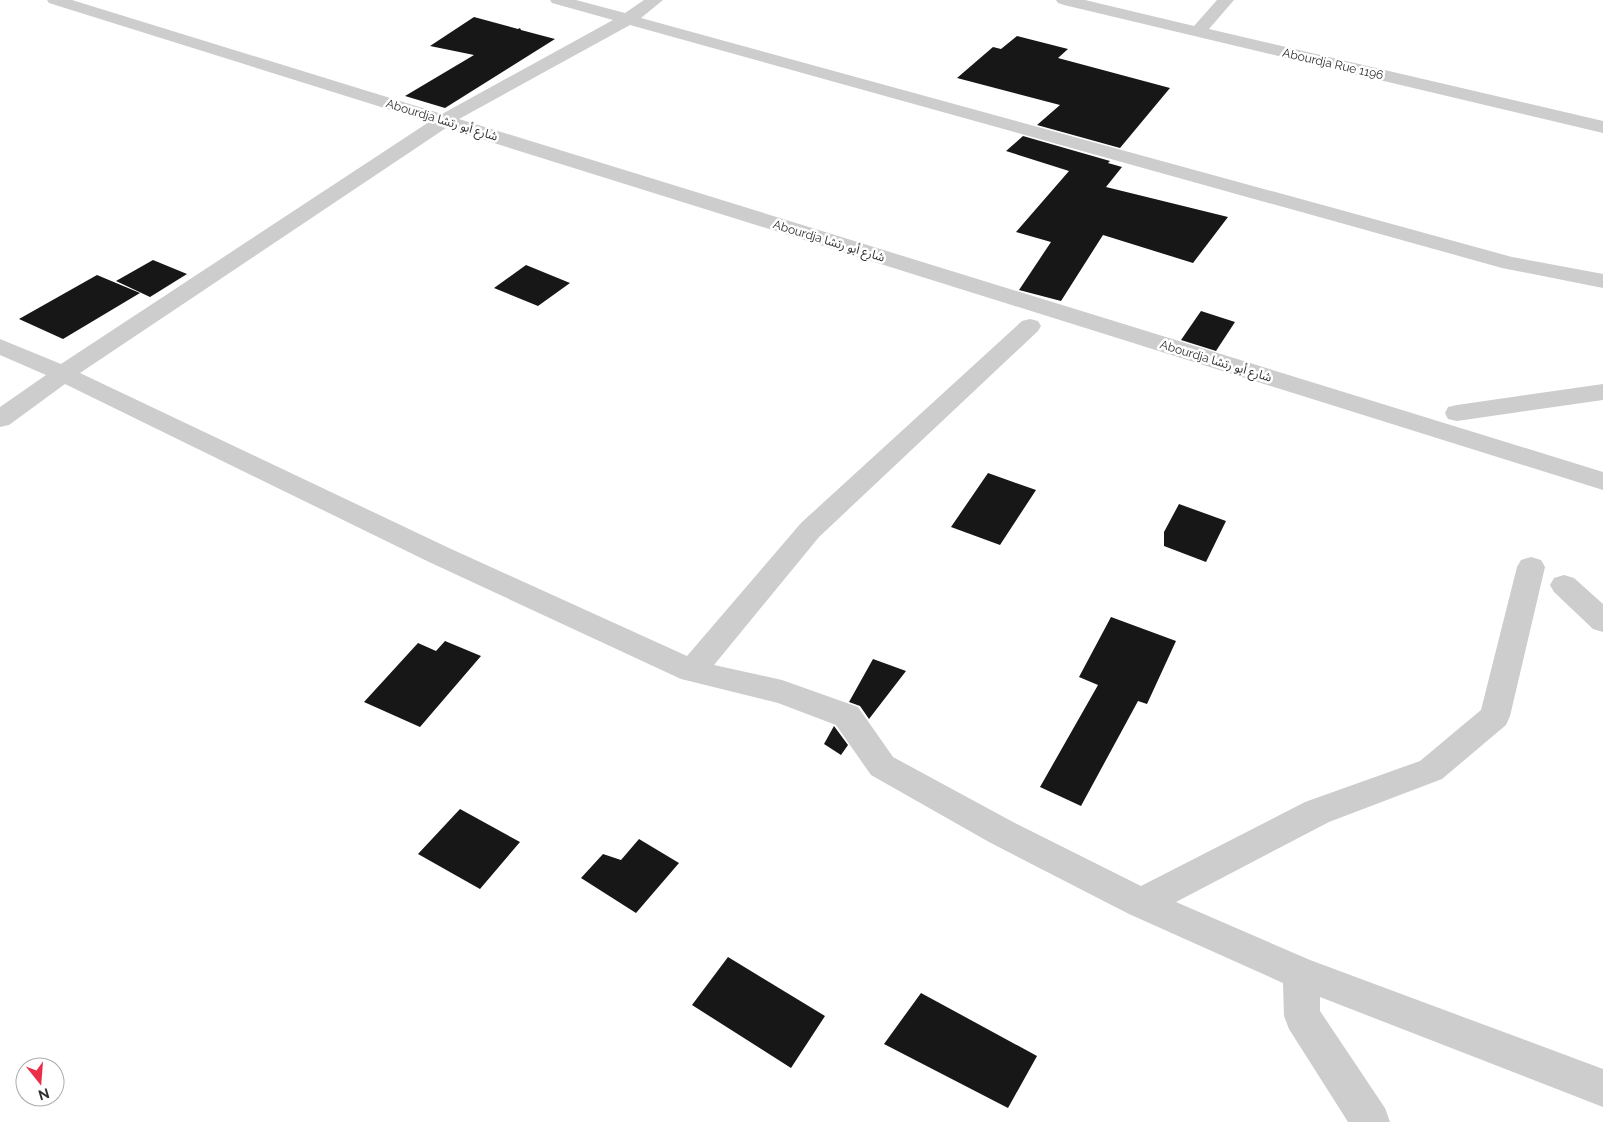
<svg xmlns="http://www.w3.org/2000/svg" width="1603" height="1122" font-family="Raleway,'Noto Sans Arabic',sans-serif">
  <rect width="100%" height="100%" fill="#fff"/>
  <path fill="#171717" d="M474,17L518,29L520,28L521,30L555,39L445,108L405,96L474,55L430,46Z
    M1017,36L1068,49L1058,58L1170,88L1120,148L1037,125L1060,105L957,78L993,47L1001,49Z
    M1023,136L1110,161L1108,163L1122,167L1106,187L1228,217L1193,263L1103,235L1061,301L1019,290L1051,242L1016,232L1069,171L1006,151Z
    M153,260L187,274L150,297L116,281Z
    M526,265L570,283L538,306L494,288Z
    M97,275L140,293L63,339L19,319Z
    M1201,311L1235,322L1216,351L1181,340Z
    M988,473L1036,490L1000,545L951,527Z
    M1179,504L1226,521L1206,562L1164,546V532Z
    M1111,617L1176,641L1147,704L1138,701L1081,806L1040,787L1098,685L1079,677Z
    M445,641L481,656L420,727L364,702L418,643L436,651Z
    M873,659L906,671L869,719L860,706L849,702Z
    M834,726L848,745L841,755L824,744Z
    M460,809L520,842L480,889L418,854Z
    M639,839L679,863L636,913L581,878L603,854L621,860Z
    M728,957L825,1016L791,1068L692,1005Z
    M921,993L1037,1056L1008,1108L884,1044Z"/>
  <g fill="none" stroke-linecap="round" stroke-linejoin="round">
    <path fill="#cdcdcd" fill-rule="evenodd" d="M47,0H72L442,114L613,20L552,3L550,0H576L625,13L644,0H663L641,18L1512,257L1603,274V288L1502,268L630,25L459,119L1603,472V490L446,128L80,373L449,548L687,656L801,523L1022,321L1030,319L1038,321L1041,326L1038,331L819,537L714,665L782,680L858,707L893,757L1013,822L1141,886L1305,802L1420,761L1481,710L1517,567L1521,560L1531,557L1541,560L1545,567L1510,716L1506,725L1442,779L1329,822L1176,902L1310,960L1603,1069V1107L1320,997V1011L1385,1108L1390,1122H1348L1289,1029L1284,1016L1283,983L1129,914L989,842L871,775L836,725L778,703L681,679L429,562L65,384L9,425L0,427V407L46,375L0,355V339L61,364L429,122L49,3Z
      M1056,0H1085L1194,26L1217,0H1234L1209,29L1603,121V133L1064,5L1058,3Z
      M1603,384V400L1457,421L1448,419L1445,413L1448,407L1457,405Z
      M1564,575L1574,578L1603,604V632L1593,629L1554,592L1550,585L1554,578Z"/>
  </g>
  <g text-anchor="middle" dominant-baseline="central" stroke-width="5" stroke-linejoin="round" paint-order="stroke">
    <g font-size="12" fill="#303030" stroke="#fff">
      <text transform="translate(1333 64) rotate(13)">Abourdja Rue 1196</text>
      <text transform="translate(442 120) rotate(17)">Abourdja شارع أبو رتشا</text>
      <text transform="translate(829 241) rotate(17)">Abourdja شارع أبو رتشا</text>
      <text transform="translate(1216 361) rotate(17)">Abourdja شارع أبو رتشا</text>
    </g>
  </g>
  <g transform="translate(40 1082) rotate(163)"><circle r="24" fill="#ffffff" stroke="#acacac"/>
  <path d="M0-4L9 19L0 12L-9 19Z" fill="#eb2e48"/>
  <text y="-8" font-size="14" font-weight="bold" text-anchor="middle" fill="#303030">N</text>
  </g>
</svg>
